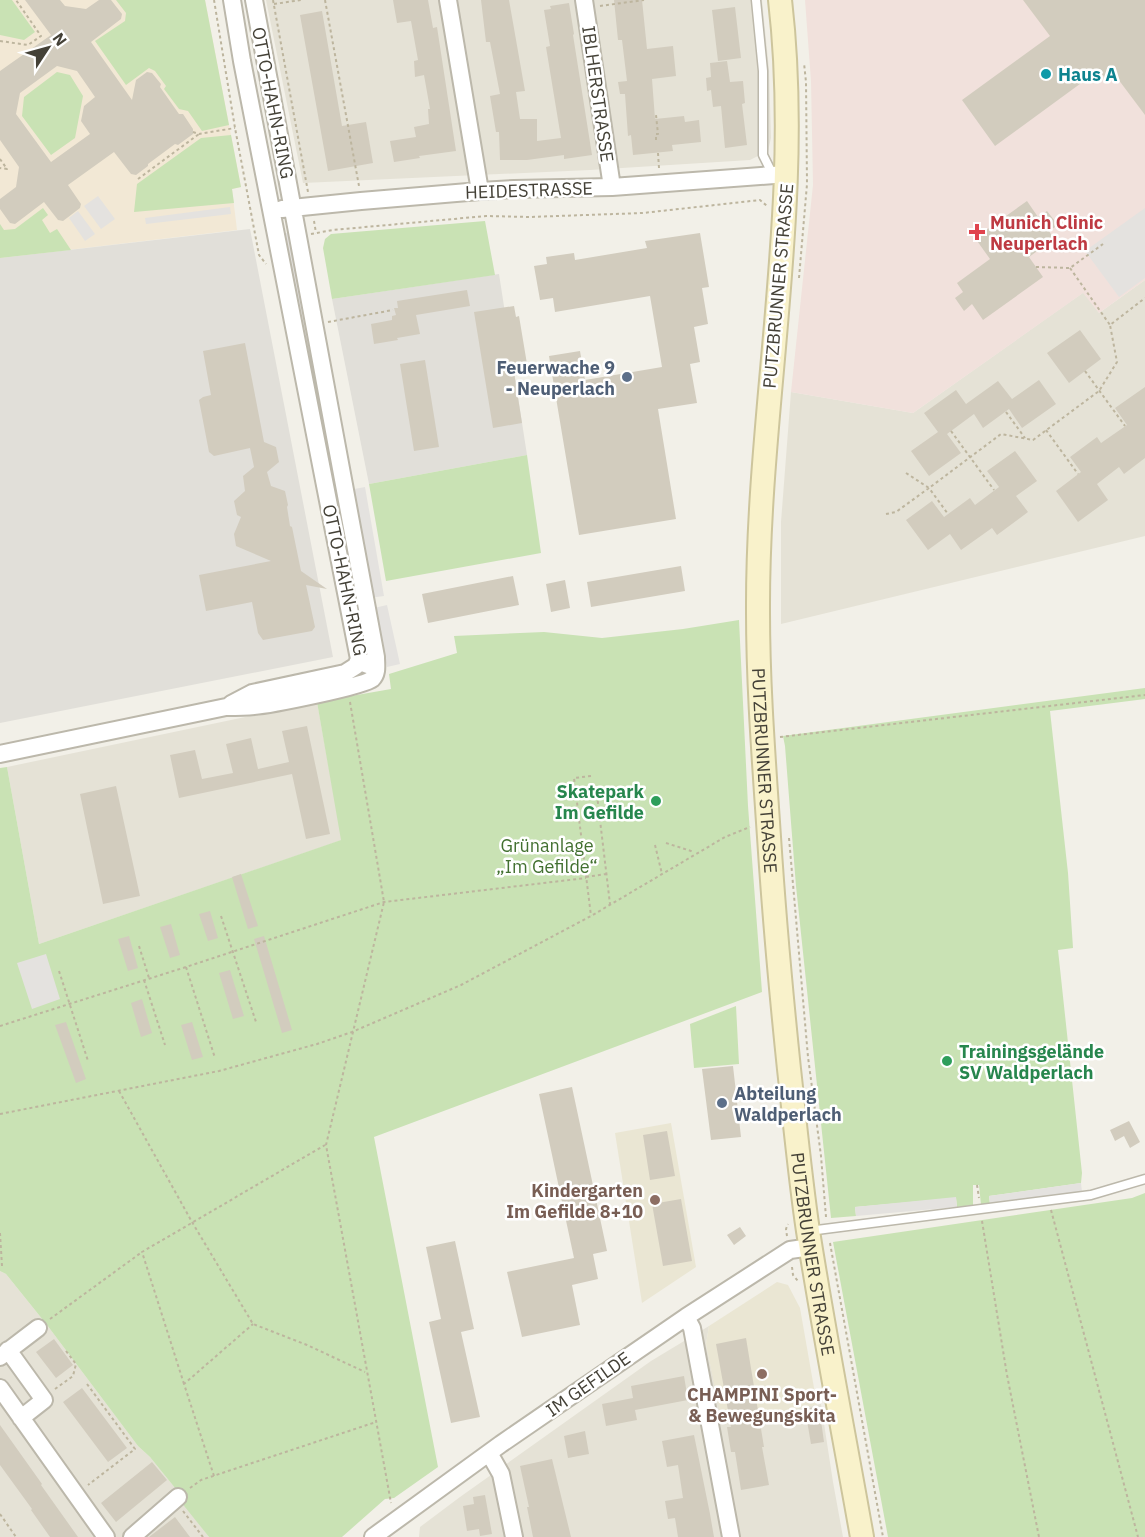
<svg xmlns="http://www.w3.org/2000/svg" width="1145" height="1537" font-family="'IBM Plex Sans',sans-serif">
  <rect width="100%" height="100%" fill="#f2f0e8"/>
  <path fill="#e5e2d6" d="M266,0H762L769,69L771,138L768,151L750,160L590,170L303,183Z
    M1145,280V536L781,624V522L791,392L913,413L1084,292L1099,313Z
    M317,702L342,840L39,944L7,767Z
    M0,1271L6,1274L47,1325L138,1446L150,1457L185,1500L182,1502L209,1537H0Z
    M709,1326L706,1344L723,1422L821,1404L833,1482L843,1537H419L420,1527L460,1497L651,1361Z"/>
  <path fill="#f2e8d5" d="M0,0H205L241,187L232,189L237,230L0,258Z"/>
  <path fill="#e1dfd9" d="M250,229L333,657L0,723V258Z
    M499,274L527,455L369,484L332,299Z"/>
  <path fill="#eae6d3" d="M671,1123L696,1267L642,1303L615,1133Z
    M777,1282L788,1285L800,1308L817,1405L722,1422L706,1344L709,1326Z"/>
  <path fill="#f1e1dc" d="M805,0H1145V280L1099,313L1083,293L913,413L791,392L813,185L811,81Z"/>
  <path fill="#c9e2b4" d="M0,0H12L35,32L24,40L0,35Z
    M116,0H205L229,125L202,131L188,111L179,109L164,89L166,86L155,71L149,68L126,85L95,41L125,21L126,13Z
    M57,72L70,75L83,96L75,138L51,155L22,116L24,97Z
    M231,135L241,187L232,189L234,203L134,212L137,184L201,138Z
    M43,208L48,215L42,220L50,233L57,229L71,250L0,258V224L4,230L15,229Z
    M485,221L495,275L332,299L323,248L325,239L331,234Z
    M527,455L541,553L386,581L369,484Z
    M739,620L748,806L762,992L374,1137L438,1467L394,1498L385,1499L342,1537H209L181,1502L184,1499L150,1457L138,1446L47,1325L6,1274L0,1271V768L7,767L39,944L341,840L317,702L391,689L389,674L457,653L454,636L544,632L602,638L683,629Z
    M1145,688V699L1050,711L1068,873L1073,948L1058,950L1082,1173L1081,1183L989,1196L990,1204L981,1205L979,1185H973V1205L957,1207L956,1198L855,1207L856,1216L831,1218L796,886L785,746L783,736Z
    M736,1006L739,1064L694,1068L690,1024Z
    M1145,1193V1537H888L833,1242L1132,1198Z"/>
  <path fill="#e4e2df" d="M98,196L115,219L101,229L84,206Z
    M230,207L231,214L146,224L145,218Z
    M1145,208V278L1119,297L1085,251Z
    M78,211L95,234L85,241L69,218Z
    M292,232L366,631L361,632L282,234Z
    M365,487L384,596L369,598L349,490Z
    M387,605L400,664L387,667L374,608Z
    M46,954L60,999L32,1009L17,963Z
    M1081,1183L1082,1192L990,1204L989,1196Z
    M956,1197L957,1207L856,1216L855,1207Z"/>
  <path fill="#d2ccbe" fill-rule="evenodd" d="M25,0H60L65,6L86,9L99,0H111L122,14L121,19L91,42L132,100L136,80L147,72L152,73L161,84L160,87L179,114H183L193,129V134L178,145L175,144L148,164V166L136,175L131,174L114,152L68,185L81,204L80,208L63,221L58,220L44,202L15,224L10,223L0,209V199L16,187L19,167L0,140V71L51,35ZM57,66L77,71L95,97L84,106L81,121L90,134L51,162L16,114L20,93Z
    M393,0H428L433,28L437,27L456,151L419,156L420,158L394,162L390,141L416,137L414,127L429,124L428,109H430L424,75L415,77L414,61L418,60L411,21L397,23Z
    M481,0H509L525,91L516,92L520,119H537V141L561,138L546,47L550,46L544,10L551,9L550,6L569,3L574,34L573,35L592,155L564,159V155L527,160H500L499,132H496L490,96L500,94L490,42H486Z
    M614,0H642L647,49L673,46L676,76L652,79L655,119L684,116L685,122L699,120L701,142L672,145L673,151L633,155L631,135L628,136L625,94H620L618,82L627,81L622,40H618Z
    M1023,0H1145V115L1115,75L1107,81L1099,70L995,146L962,100L1050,36Z
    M735,7L741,58L718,61L712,10Z
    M322,11L342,126L366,122L373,163L328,171L300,15Z
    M727,61L730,82L743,81L745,103L742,104L747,145L725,148L721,106L713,107L711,90L707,91L706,78L711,77L710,63Z
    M1027,201L1038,217L1047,211L1058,225L1049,231L1054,239L1029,257L1043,277L983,320L972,304L964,311L955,298L963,292L957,283L990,259L975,238Z
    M700,233L709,287L702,288L708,324L694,327L700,362L690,364L697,403L658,409L676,519L579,535L549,356L580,351L585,380L662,367L650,296L555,312L553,298L540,300L534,266L547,264L546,257L574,253L575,260L647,248L645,241Z
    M467,290L470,306L416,315L420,334L397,338L398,340L374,344L371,324L392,320V316L396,315L394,308H398L397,301Z
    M514,306L516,317L519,316L527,364L513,366L522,423L493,428L474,312Z
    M1080,330L1101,359L1069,383L1047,353Z
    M245,343L264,442L276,447L279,462L267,472L271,486L285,491L288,505L287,507L290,526L292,527L301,571L327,589L306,585L315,627L312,631L263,640L258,633L252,602L206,611L199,575L271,561L236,546L234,534L241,517L237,515L234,501L245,491L243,476L254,467L250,448L214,456L209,452L199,400L203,397L211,395L203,351Z
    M425,360L439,447L414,451L400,364Z
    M1039,380L1056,404L1022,428L1009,409L983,428L974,414L947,434L961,453L929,476L911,451L938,432L924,413L956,390L966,404L998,381L1012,399Z
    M1145,387V458L1124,474L1119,467L1097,484L1108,500L1078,522L1056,491L1081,472L1070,457L1097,437L1101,443L1127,425L1115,408Z
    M1015,451L1037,481L1016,496L1028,512L997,535L992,528L961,550L950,534L928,550L906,520L932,501L944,517L970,498L975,505L999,487L987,471Z
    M681,566L685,591L591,607L587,582Z
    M513,576L519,605L428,623L422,594Z
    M565,580L570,608L551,612L546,584Z
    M307,726L330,834L306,839L292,774L179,798L170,755L195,750L202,779L233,773L226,744L251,738L258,769L289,762L282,731Z
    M116,786L140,896L103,904L80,794Z
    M241,874L258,926L248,929L232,877Z
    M210,911L218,938L208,941L199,914Z
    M171,924L180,955L170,958L160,927Z
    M129,936L138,968L128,971L118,939Z
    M264,936L292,1030L282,1033L254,939Z
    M230,970L244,1016L233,1019L219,973Z
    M142,999L152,1033L141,1037L131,1003Z
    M66,1022L86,1079L76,1083L55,1025Z
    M192,1022L203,1057L192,1060L181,1025Z
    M733,1066L741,1137L711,1140L702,1069Z
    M572,1087L607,1251L593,1254L598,1279L572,1285L580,1325L522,1337L507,1272L574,1258L539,1094Z
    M1129,1121L1140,1142L1130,1148L1124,1136L1115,1141L1110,1130Z
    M667,1131L675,1176L650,1180L643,1135Z
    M681,1199L692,1261L663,1266L652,1204Z
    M740,1227L746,1236L734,1245L727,1235Z
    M455,1241L474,1329L461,1332L480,1417L451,1423L429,1322L441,1319L426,1247Z
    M746,1338L764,1447H762L769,1485L741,1490L735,1452H731L727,1427H731L716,1344Z
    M54,1339L73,1365L56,1378L36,1352Z
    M684,1376L688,1400L635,1410L637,1420L606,1426L602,1404L633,1398L631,1386Z
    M82,1388L127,1448L108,1462L63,1402Z
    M819,1406L824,1442L811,1444L805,1409Z
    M0,1425L42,1484L41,1485L78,1537H50L31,1510L32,1509L0,1465Z
    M585,1431L589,1454L568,1458L564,1436Z
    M694,1435L710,1514L714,1537H678L675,1518L668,1519L665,1501L683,1498L678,1465L667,1467L662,1441Z
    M552,1459L571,1537H533L527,1507H529L520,1466Z
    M152,1462L167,1480L116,1522L101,1503Z
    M485,1495L492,1534L480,1536L479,1529L467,1531L463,1506L474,1504L473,1497Z
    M175,1517L190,1537H149Z"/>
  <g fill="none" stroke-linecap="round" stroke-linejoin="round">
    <defs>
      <path id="lane" d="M756,0L763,71V155L773,175
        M809,1231L1091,1195L1145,1179"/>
      <path id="street" d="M232,0L242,61L359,659L363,663L368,665L376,657
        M448,0L480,191
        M584,0L612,187
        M282,209L361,201L480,191L514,189L612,187L787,174
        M231,704L252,693L345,673L356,666L359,659
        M0,754L226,707C235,707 245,707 254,706C270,705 364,686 372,679C378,673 376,665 376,657L254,0
        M686,1317L692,1328L731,1537
        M8,1350L44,1400L21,1418
        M0,1357L38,1328
        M0,1388L106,1537
        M489,1453L501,1474L514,1537
        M132,1537L178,1497
        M373,1537L501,1444L686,1317L790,1250L811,1247"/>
      <g id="secondary">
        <path id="s1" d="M780,0C804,204 757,408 758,612C758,687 764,762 769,837C774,915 781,992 789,1069C795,1123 800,1177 808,1231C824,1333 844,1435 862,1537"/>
      </g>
    </defs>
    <use href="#lane" stroke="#bcb8ab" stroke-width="11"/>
    <use href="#street" stroke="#bcb8ab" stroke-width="20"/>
    <use href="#secondary" stroke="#cdc59c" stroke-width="26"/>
    <path stroke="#bdb59e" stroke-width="2" stroke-dasharray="3 3" stroke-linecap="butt" d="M214,0L235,128L259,255L266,264
      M273,0L308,192
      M325,0L359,186
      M274,4L301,0
      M600,6L644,0
      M0,41L28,45L41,36L16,0
      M193,132L199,134L235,128
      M656,140V134H658L656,115
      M658,153L659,168
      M0,159L7,169L0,168
      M138,179L199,134
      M314,221L316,233
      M311,234L333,230L486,216L529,217L643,213L760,200L767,206
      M1036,267L1070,268L1103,244
      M1070,268L1110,325
      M799,278L807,184L806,82L804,63
      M328,322L393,310
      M1085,371L1125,426
      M1006,412L1025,438
      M1046,430L1078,474
      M951,431L994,490
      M906,473L929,488L1001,434L1033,440L1099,391L1117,362L1110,325L1145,298
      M886,514L896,512L929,488L948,514
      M350,702L384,902L326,1145L391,1503
      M780,737L1145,695
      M591,776L574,778L591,916
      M597,795L610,904
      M789,838L808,1057L821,1156L826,1217
      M666,843L691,851L693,854
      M655,845L662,874
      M586,877L606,874
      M221,916L256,1022
      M139,946L149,978
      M186,967L215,1058
      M59,971L88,1061
      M144,980L165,1045
      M0,1026L186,967L384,902L586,878
      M119,1091L192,1222L253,1324L307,1345L365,1372
      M0,1114L219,1071L317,1044L352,1032L461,985L591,916L725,837L750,827
      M977,1185L979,1198
      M1051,1210L1138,1537
      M982,1221L1007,1375L1039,1537
      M0,1233L2,1266L0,1267
      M787,1236L786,1229L788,1224
      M830,1243L883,1537
      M792,1267L793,1275L798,1281
      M50,1319L142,1252
      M87,1384L135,1449L88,1485
      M184,1384L142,1252L325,1145
      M55,1389L73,1376L76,1364L66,1351
      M214,1476L184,1384L253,1324
      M190,1488L201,1480L376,1422
      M183,1511L203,1537
      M0,1514L16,1537"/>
    <use href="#lane" stroke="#fff" stroke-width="8"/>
    <use href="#street" stroke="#fff" stroke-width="16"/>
    <use href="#secondary" stroke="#f9f2cb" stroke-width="22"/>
  </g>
  <circle fill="#0f9aa8" stroke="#fff" stroke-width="2" cx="1046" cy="74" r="6"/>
  <path fill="#e0444e" stroke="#fff" stroke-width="2" d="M974 223h6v6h6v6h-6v6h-6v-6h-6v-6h6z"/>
  <g fill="#5c6f8a" stroke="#fff" stroke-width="2">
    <circle cx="627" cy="377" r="6"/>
    <circle cx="722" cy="1103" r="6"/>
  </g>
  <g fill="#2e9e5b" stroke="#fff" stroke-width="2">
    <circle cx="656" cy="801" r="6"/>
    <circle cx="947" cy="1061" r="6"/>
  </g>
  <g fill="#8d6e63" stroke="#fff" stroke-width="2">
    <circle cx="655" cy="1200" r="6"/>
    <circle cx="762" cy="1374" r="6"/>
  </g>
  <g text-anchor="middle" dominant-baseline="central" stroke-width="5" stroke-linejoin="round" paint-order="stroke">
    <g font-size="18" font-weight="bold" fill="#0d838f" stroke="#fff" text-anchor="start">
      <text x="1058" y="74">Haus A</text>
    </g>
    <g font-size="18" fill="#444137" stroke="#fff">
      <text transform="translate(598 94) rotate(82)">IBLHERSTRASSE</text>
      <text transform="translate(273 103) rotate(79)">OTTO-HAHN-RING</text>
      <text transform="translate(529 190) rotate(-2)">HEIDESTRASSE</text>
      <text transform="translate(778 286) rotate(-85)">PUTZBRUNNER STRASSE</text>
      <text transform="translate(345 580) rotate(78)">OTTO-HAHN-RING</text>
      <text stroke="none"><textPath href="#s1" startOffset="772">PUTZBRUNNER STRASSE</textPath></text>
      <text stroke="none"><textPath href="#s1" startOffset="1258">PUTZBRUNNER STRASSE</textPath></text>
      <text transform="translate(588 1384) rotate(-35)">IM GEFILDE</text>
    </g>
    <g font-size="18" font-weight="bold" fill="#be3a42" stroke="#fff" text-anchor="start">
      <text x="990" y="222">Munich Clinic<tspan x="990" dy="21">Neuperlach</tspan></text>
    </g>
    <g font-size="18" font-weight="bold" fill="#4e5e75" stroke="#fff" text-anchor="end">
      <text x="615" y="367">Feuerwache 9<tspan x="615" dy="21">- Neuperlach</tspan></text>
      <text x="734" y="1093" text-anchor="start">Abteilung<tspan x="734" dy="21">Waldperlach</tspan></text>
    </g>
    <g font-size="18" font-weight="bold" fill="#27864d" stroke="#fff" text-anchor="end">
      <text x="644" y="791">Skatepark<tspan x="644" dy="21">Im Gefilde</tspan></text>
      <text x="959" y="1051" text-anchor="start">Trainingsgelände<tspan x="959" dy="21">SV Waldperlach</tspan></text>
    </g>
    <g font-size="18" fill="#427030" stroke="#fff">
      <text x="547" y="845">Grünanlage<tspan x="547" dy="21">„Im Gefilde“</tspan></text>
    </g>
    <g font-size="18" font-weight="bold" fill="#785e54" stroke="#fff" text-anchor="end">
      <text x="643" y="1190">Kindergarten<tspan x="643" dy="21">Im Gefilde 8+10</tspan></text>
      <text x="762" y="1394" text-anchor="middle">CHAMPINI Sport-<tspan x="762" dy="21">&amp; Bewegungskita</tspan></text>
    </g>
  </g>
  <g transform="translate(48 48) rotate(54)" stroke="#ffffff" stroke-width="4.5" paint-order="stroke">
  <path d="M0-4.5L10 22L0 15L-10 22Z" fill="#444137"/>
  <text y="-9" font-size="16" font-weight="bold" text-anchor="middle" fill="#444137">N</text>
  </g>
</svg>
